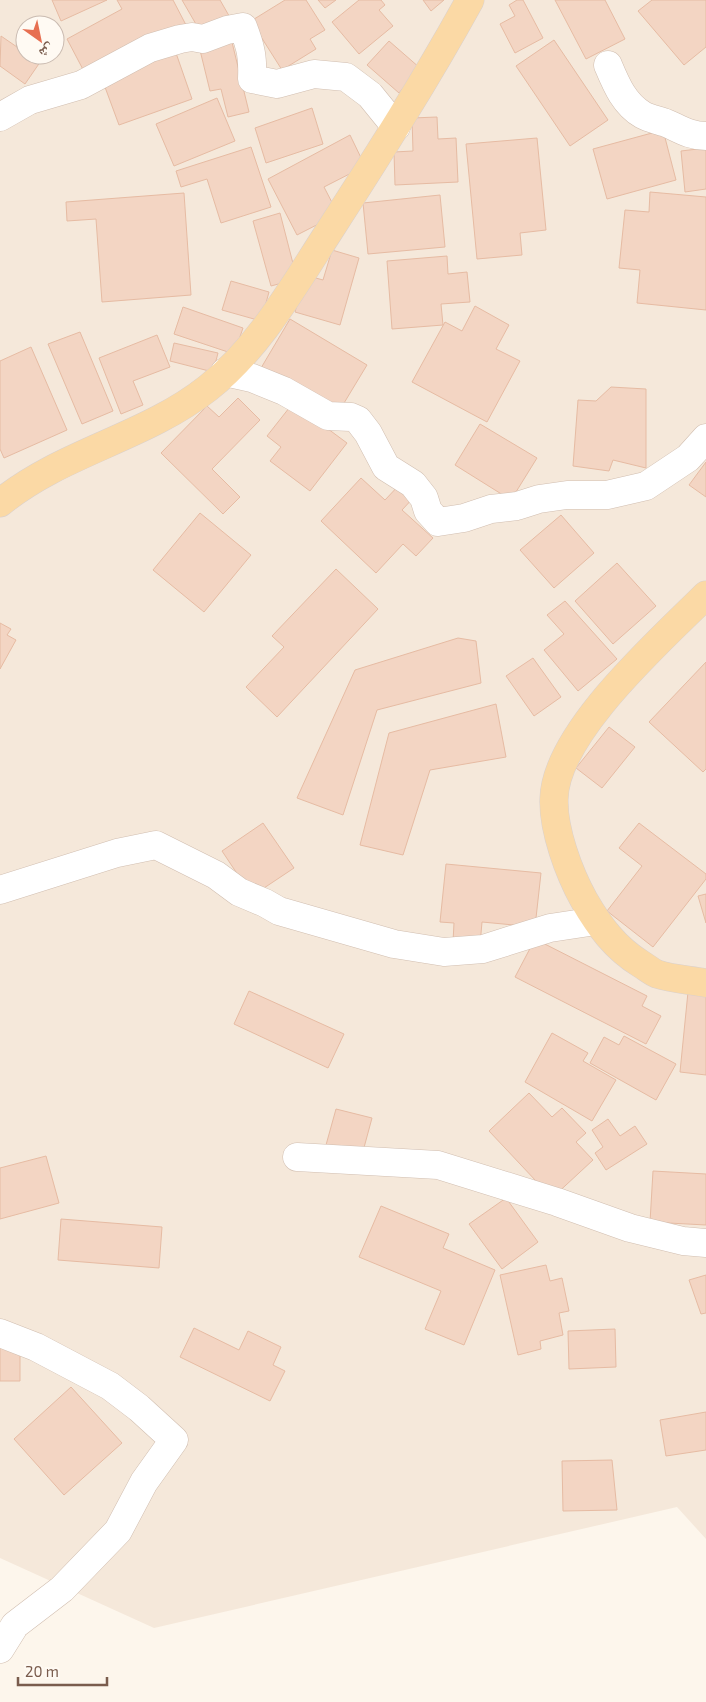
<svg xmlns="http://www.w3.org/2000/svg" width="706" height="1702" font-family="'Exo 2','Noto Naskh Arabic',sans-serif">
  <rect width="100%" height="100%" fill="#fdf6ec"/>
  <path fill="#f5e8da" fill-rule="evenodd" d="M0,0H706V1539L677,1507L154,1628L0,1558ZM25,25H55V55H25Z"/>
  <path fill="#f3d5c3" stroke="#e6bba3" d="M52,0H107L61,21Z
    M117,0H173L186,25L88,79L67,39L122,9Z
    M182,0H220L232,21L204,38Z
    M285,0H306L325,30L310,39L316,49L282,70L251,21Z
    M318,0H336L325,8Z
    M359,0H381L385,5L379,10L393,26L359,54L332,22Z
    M423,0H444L431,11Z
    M517,0H523L543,38L515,53L500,24L515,16L509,5Z
    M555,0H605L625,39L586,59Z
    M652,0H706V47L684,65L638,11Z
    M230,34L249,112L228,117L221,89L210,91L198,42Z
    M25,35V55H45L25,84L0,66L1,36L17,47Z
    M554,40L608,120L570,146L516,66Z
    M389,41L420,68L399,93L367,65Z
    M176,53L192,99L119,125L102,79Z
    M217,98L235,141L174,166L156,124Z
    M312,108L323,144L266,163L255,128Z
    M437,117L438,139L456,138L458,182L395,185L394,152L413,151L412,118Z
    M663,130L676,180L607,199L593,149Z
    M350,135L365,166L324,187L338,214L297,235L268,179Z
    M537,138L546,230L520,233L522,255L477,259L466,144Z
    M251,147L271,207L221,223L207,179L181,187L176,171Z
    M706,148V189L685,192L681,151Z
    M650,192L706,197V310L637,303L640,270L619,268L625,210L649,212Z
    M184,193L191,295L102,302L96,219L67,221L66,202Z
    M440,195L445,247L368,254L363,203Z
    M280,213L297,279L271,286L253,221Z
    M332,250L359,258L340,325L295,312L305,275L323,280Z
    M447,256L448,274L467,272L470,302L441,304L443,325L392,329L387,261Z
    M231,281L269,292L261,321L222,310Z
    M475,306L509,325L496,349L520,361L487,422L412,382L445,322L462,331Z
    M183,307L243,328L234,354L174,334Z
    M290,319L367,365L338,413L261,368Z
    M80,332L113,411L82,424L48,344Z
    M157,335L170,367L133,381L143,405L121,414L99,358Z
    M174,343L218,353L213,372L170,361Z
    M31,347L67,430L4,458L0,449V361Z
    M611,387L646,389V468L613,460L609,471L573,466L578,400L596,401Z
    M238,398L260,420L212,469L240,497L223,514L161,453L207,406L219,417Z
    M293,403L347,443L310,491L270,461L281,447L267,436Z
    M480,424L537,458L511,500L455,465Z
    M706,462V497L689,485Z
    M361,478L385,500L401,483L415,496L402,510L433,538L416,556L403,544L376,573L321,521Z
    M200,513L251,555L204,612L153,570Z
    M561,515L594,553L554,588L520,550Z
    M617,563L656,606L613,644L575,601Z
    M336,569L378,609L277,717L246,687L284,647L272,636Z
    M565,601L617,659L578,691L544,650L564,634L547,615Z
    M0,623L11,629L7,635L16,640L0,669Z
    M458,638L476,641L481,683L377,710L343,815L297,798L355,670Z
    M533,658L561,697L534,716L506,676Z
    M706,662V769L703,772L649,722Z
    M496,704L506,757L430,770L403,855L360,845L389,733Z
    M609,727L635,747L602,788L576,768Z
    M263,823L294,868L252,896L222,851Z
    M639,823L706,874V879L653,947L607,911L642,866L619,848Z
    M446,864L541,873L535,927L482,922L480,945L453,942L454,923L440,922Z
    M706,894V923L698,896Z
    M535,939L647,996L642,1006L661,1016L646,1044L515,977Z
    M249,991L344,1034L328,1068L234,1024Z
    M688,992L706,994V1075L680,1072Z
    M552,1033L588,1053L583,1061L616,1080L592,1121L525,1082Z
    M624,1036L676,1064L656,1100L590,1063L604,1037L619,1045Z
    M529,1093L552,1117L562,1108L586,1133L576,1142L593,1160L552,1198L489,1131Z
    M336,1109L372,1118L362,1155L326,1145Z
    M608,1119L620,1136L635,1126L647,1144L606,1170L595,1153L603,1147L592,1130Z
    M46,1156L59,1203L0,1219V1168Z
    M653,1171L706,1174V1225L650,1222Z
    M506,1198L538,1242L502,1269L469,1224Z
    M381,1206L449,1234L443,1248L495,1270L464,1345L425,1329L441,1291L359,1257Z
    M61,1219L162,1227L159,1268L58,1260Z
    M546,1265L550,1281L562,1278L569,1311L559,1313L563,1335L540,1341L541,1349L518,1355L500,1275Z
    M706,1275V1313L701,1314L689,1280Z
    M194,1328L239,1350L248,1331L281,1347L273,1365L285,1371L270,1401L180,1357Z
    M615,1329L616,1367L569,1369L568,1331Z
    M0,1346L20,1347V1381H0Z
    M71,1387L122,1443L64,1495L14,1439Z
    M706,1412V1450L666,1456L660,1420Z
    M612,1460L617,1510L563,1511L562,1461Z"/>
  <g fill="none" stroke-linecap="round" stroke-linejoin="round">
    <defs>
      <path id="street" d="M608,65C616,84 624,104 643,115C650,119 659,120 666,123C680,129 690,136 706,136
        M0,117L30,100L81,85L150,48L180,39L192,37L203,39L227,30L243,27C251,48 253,57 252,79L277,84L314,74L346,77L370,95L396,127
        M225,372L252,378L284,391L328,416L351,417L358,420L368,433L386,467L413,484L424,498L428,511L438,522L464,518L491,509L517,506L539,499L567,495H607L646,486L688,458L706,438
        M0,890L117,853L156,845L216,875L239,892L265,903L279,911L394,944L444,952L483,949L550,928L596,921
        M297,1157L438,1165L557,1202L630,1228L683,1241L706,1243
        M0,1333L36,1347L110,1386L139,1408L174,1440L144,1482L118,1531L62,1589L15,1625L0,1649"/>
      <path id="primary" d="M0,503C62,452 145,438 208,388C259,348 293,287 328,233C377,157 426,80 470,0
        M706,595C661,640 555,733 554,799C553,830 569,873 584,900C599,926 615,948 641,964C646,967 652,972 657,974C672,979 690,980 706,983"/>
    </defs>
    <use href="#street" stroke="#d1beb0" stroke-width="29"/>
    <use href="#primary" stroke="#dad1cd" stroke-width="29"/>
    <use href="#street" stroke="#fff" stroke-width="28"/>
    <use href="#primary" stroke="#fbd9a5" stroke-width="28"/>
  </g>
  <g transform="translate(40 40) rotate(147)"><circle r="24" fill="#fffaf3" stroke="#cabbb1"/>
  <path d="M0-4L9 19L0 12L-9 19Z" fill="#e76f51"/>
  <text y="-8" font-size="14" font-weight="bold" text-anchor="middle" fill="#7a5c4d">ش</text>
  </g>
  <path d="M18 1677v8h89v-8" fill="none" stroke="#7a5c4d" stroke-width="2.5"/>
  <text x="25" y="1677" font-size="15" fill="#7a5c4d" stroke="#fffaf3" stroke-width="4" paint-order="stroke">20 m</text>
</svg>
